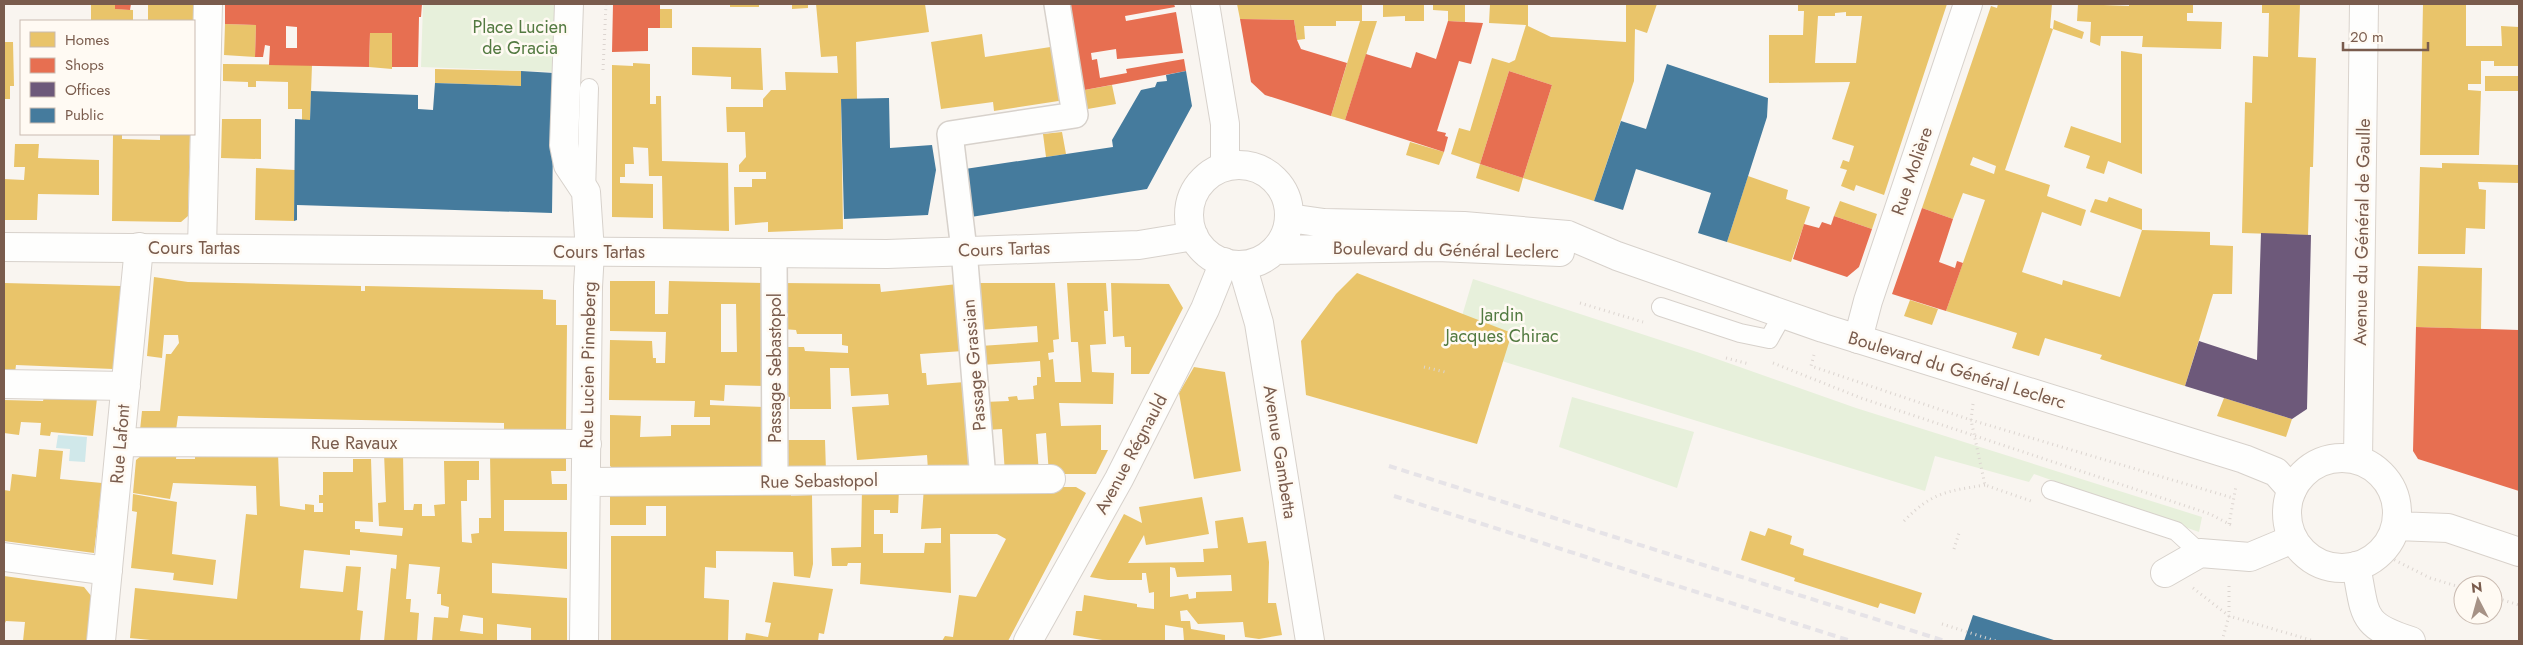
<svg xmlns="http://www.w3.org/2000/svg" width="2523" height="645" font-family="Jost,sans-serif">
  <rect width="100%" height="100%" fill="#f9f5f0"/>
  <path fill="#e7f0db" d="M423,4H554V72L421,67Z
    M1473,279L1700,353L1856,408L2202,517L2199,532L2034,474L2029,482L1935,456L1925,491L1453,346Z
    M1572,397L1694,432L1677,488L1559,447Z"/>
  <path fill="#d0e8ea" d="M58,435L87,437L85,462L69,461L70,449L56,448Z"/>
  <path fill="#e9c46a" fill-rule="evenodd" d="M91,4H115V9L133,10V21H91Z
    M148,4H194V21H148Z
    M730,4H759V7H730Z
    M792,4H808V8L792,9Z
    M816,4H925L929,32L856,42L857,99H841L843,229L768,232V222L735,225L734,187H752V179H766V172H739V165L746,157L745,132H727L726,107H763V99L771,90H786L785,72L838,73L837,56L821,57Z
    M1237,4H1362V21H1377L1345,120L1331,116L1360,21H1336V26H1304L1305,39L1297,40L1294,20L1240,19Z
    M1383,4H1424V21H1405V16L1383,17Z
    M1433,4H1465V22L1448,21V11L1433,10Z
    M1490,4H1528V26L1551,37L1626,42V4H1657L1647,33L1635,29L1634,81L1594,201L1523,178L1552,85L1509,71L1480,164L1451,154L1459,128L1470,131L1492,58L1509,63L1515,60L1526,25L1489,23Z
    M1798,4H1947L1884,195L1856,185L1854,191L1841,186L1847,170L1840,168L1843,160L1849,162L1854,146L1832,139L1850,82L1769,83V35H1803L1804,11H1798ZM1846,12V16H1862L1856,63H1815L1818,16H1835V13Z
    M1998,4H2052L2050,28L2053,29L2005,170L2050,185L2047,196L2086,210L2081,226L2042,212L2022,272L2062,285L2063,280L2120,297L2142,230L2210,232V245L2233,246L2232,294H2213L2185,386L2100,359L2102,355L2045,338L2039,356L2012,348L2017,333L1946,311L1985,200L1963,193L1953,219L1922,208L1991,6L1997,8ZM1973,157L1996,166L1994,174L1970,165Z
    M2078,4L2129,6V4H2193V13H2187V21L2222,22L2221,49L2142,47L2143,36H2101L2100,46L2090,42L2091,22L2077,21Z
    M2262,4H2300L2298,57L2316,58L2313,167H2310L2308,235L2242,233L2245,102L2252,103L2253,56L2268,57L2269,13H2262Z
    M2423,4H2466V46H2502L2501,26L2519,27V66H2494V61H2481V84H2468V90L2481,91L2479,155H2420Z
    M660,9H672V28H660Z
    M2054,20L2084,32L2082,39L2053,29Z
    M225,24L256,25L255,57L224,55Z
    M370,33H392V69L369,67Z
    M982,34L985,57L1057,46L1065,100L994,111L993,102L941,109L931,42Z
    M4,37L5,42H13L14,86H10V99H4Z
    M692,47L761,48L763,90L731,89V77L692,75Z
    M2121,51L2142,54V174L2108,161L2104,174L2086,168L2090,156L2064,147L2071,126L2121,143Z
    M633,63L650,64V104H656V96H661L662,161L728,163L729,231L663,229L662,176H649L648,148L633,147L634,164H625V177H620V183L653,184V218L612,217V65L633,66Z
    M223,64L312,65L310,120H302V109H288V82L256,81V87H248V82L223,81Z
    M435,69L521,71V86L435,83Z
    M2485,76H2519V91H2485Z
    M1112,85L1116,104L1082,110L1079,91Z
    M222,119H261V159L221,158Z
    M1062,132L1066,154L1046,157L1043,134Z
    M113,134H122V139L160,140V134H190L188,216L181,222L112,221Z
    M1410,142L1444,152L1439,165L1406,155Z
    M15,144H39L38,158L99,160V195L38,194L37,220H4V179L24,180L25,167H14Z
    M2442,163L2519,165V183L2478,182L2479,189L2486,190L2485,229L2466,228L2465,254H2418L2420,167L2442,168Z
    M1480,164L1523,178L1519,192L1476,178Z
    M256,168L295,170L294,221L255,220Z
    M1748,176L1788,190L1786,199L1810,207L1791,262L1727,242Z
    M2109,197L2142,209V230L2090,212L2095,199L2107,202Z
    M1840,201L1877,214L1872,229L1834,216Z
    M2418,266L2482,268L2481,329L2416,327Z
    M1357,273L1512,333L1477,444L1306,395L1301,341L1336,294Z
    M154,277L188,282L361,286V291H365V286L543,290V299L556,300V325H567L566,431H504V423L178,416L176,430H140L142,411H160L166,354H171L179,343L178,335H164L162,358L147,356Z
    M610,281H655V314H668L669,281L767,283L766,386L725,385L724,401L710,400V405L766,407V473L619,474L610,466V415L641,416L640,437L671,436V425H710V417H694L695,401L609,400L610,340L652,341L653,358H656V363H665L666,332L610,331ZM721,304H736L737,352H721Z
    M4,283L121,286L113,369L16,365L15,373L4,372Z
    M783,283L880,284L881,292L958,284L963,351L920,354L922,373H926L927,385L965,382L972,469L928,470L927,455L857,460L852,407L889,405L888,394L851,396L849,368H830L831,409H790V397L786,396L783,347H804L805,351L848,353V346L842,345V334H797L796,330L783,329Z
    M976,283H1055L1059,339L1053,340L1054,352L1048,353L1049,360L1053,359L1055,382H1081L1078,342H1071L1067,283H1106L1108,311H1104L1106,344L1090,345L1092,372L1114,373L1113,404L1059,403L1061,426L1101,425V450H1108L1096,474H1049L1046,433L1036,434L1039,473L1005,474L1002,429L986,430L984,402L1009,401L1008,397L1017,396L1018,400L1034,399L1033,386L1037,385V377H1041L1040,361L981,365L980,346L1038,342L1037,326L979,330Z
    M1111,283L1169,284L1183,308L1149,374H1131V347H1125L1124,336L1113,337Z
    M1910,300L1938,309L1932,325L1904,316Z
    M1194,367L1225,372L1241,471L1194,479L1179,393Z
    M44,397L97,398L93,436L51,432L50,436L40,435L41,423L21,422L19,435L4,433V400L43,401Z
    M2224,398L2292,419L2286,437L2217,416Z
    M787,440H825L826,472L787,473Z
    M39,449L63,451L60,479L102,483L94,553L4,541V490L10,491L12,474L36,477Z
    M147,451H177L176,459H195V451L278,453L280,506L305,510V504L314,505V512H323V503H319V495H323V472H353V459H371L373,522L355,521V529H360V532L402,536L403,528L379,526L378,503L386,502L384,453H403L404,510H413L414,504H422V516H435L434,505L445,504L444,461H479V480H467V501H461L462,542L472,543L471,534L479,533V518H491L490,454L566,455V471H551L552,484H567V500H504V531L567,532V569L492,563V593L567,598V641H531V628L497,624V641H432L434,617L448,618L449,607L441,605V594H437L440,567L409,564L406,599H411L410,612L419,613L417,641H384L391,568L396,569L397,555L350,550V555L304,550L300,588L343,592L346,566L361,567L357,610L363,611L360,641H161L130,638L135,588L237,599L246,514L257,515L256,486L173,483L170,499L133,493L136,460ZM463,615L483,618V634L460,631Z
    M924,487H1076L1086,493L1008,641H942L945,636L953,637L959,595L976,597L1006,539L997,534H950L951,593L860,584L861,563H848L847,566H832L831,548L861,547L862,488H899L898,513H890V510H874V534H883V553H924L925,543H941V528L921,529Z
    M791,488V496L812,495L813,564L810,578L794,576L793,552L716,551V568L705,567L704,598L729,600L728,641H611V536H666V506H646V525H610V490H681V496H714V489Z
    M133,494L177,502L172,554L216,560L213,585L173,580L174,573L131,568L137,512L132,511Z
    M1202,497L1209,534L1146,545L1144,535L1128,563L1204,562L1203,549L1218,548L1215,521L1243,517L1248,543L1266,541L1269,562L1268,603H1276L1282,635L1259,639L1245,637L1243,622L1198,624L1187,610L1180,611L1181,621H1190L1191,629L1225,635V641H1184L1183,628L1165,625V641H1108L1073,635L1076,611H1082L1084,595L1137,604V607L1154,609V592L1149,593L1146,573H1142V580H1108L1090,577L1124,514L1142,523L1139,507ZM1170,567L1175,568L1177,577L1231,575L1232,591L1196,592V598L1189,599L1188,594L1170,597Z
    M1768,528L1792,536L1790,544L1804,549L1803,555L1922,593L1915,614L1880,603L1878,608L1794,581L1795,578L1741,560L1750,531L1765,536Z
    M4,576L84,587L92,597L87,641H23L25,622L6,621L4,625Z
    M773,582L833,589L824,634L819,633L818,641H745L746,633L768,637L771,623L765,622Z"/>
  <path fill="#e76f51" fill-rule="evenodd" d="M115,4H131L130,10L115,9Z
    M225,4H422L421,17H419L418,67H392V33H370L369,67L269,65L270,46L265,45L263,57H255L256,25L225,24ZM286,26L297,27V48H286Z
    M613,4H660V28H648V51L612,52Z
    M1065,4H1174L1175,7L1125,16L1126,21L1176,12L1183,53L1117,59L1116,49L1091,53L1092,60L1097,59L1100,78L1127,73L1126,69L1184,59L1186,71L1079,91Z
    M1240,19L1294,20L1297,40L1301,49L1347,63L1331,116L1265,95L1251,82Z
    M1448,21L1483,23L1471,64L1459,61L1437,131L1446,133L1445,136L1448,137L1444,152L1345,120L1366,54L1411,68L1416,52L1436,59Z
    M1509,71L1552,85L1523,178L1480,164Z
    M1922,208L1953,219L1939,262L1955,268L1957,261L1963,263L1946,311L1892,294Z
    M1834,216L1872,229L1859,267L1847,277L1793,259L1804,224L1819,228L1822,222L1831,225Z
    M2416,327L2519,330V491L2418,459L2413,451Z"/>
  <path fill="#6d597a" d="M2261,233L2311,235L2307,409L2292,419L2185,386L2199,341L2257,360Z"/>
  <path fill="#457b9d" d="M1667,64L1768,98L1767,117L1727,242L1698,233L1711,193L1636,169L1623,210L1594,201L1621,121L1646,129Z
    M521,71L554,73L552,213L297,205V220L294,221L295,119L310,120L311,91L418,95V109L433,110L435,83L521,86Z
    M1186,71L1192,106L1147,189L971,217L965,169L1113,147L1112,140L1141,90L1155,87L1157,82L1167,81L1166,75Z
    M889,98L890,148L932,145L936,170L928,215L844,219L841,99Z
    M1973,615L2057,641H1964Z"/>
  <g fill="none" stroke-linecap="round" stroke-linejoin="round">
    <defs>
      <path id="service" d="M586,192L589,88
        M1661,307L1740,333L1769,339L1783,314
        M2051,490L2176,531L2200,553"/>
      <path id="pedestrian" d="M774,254L775,481
        M983,479L964,250L950,134L1075,115L1057,4"/>
      <path id="minor" d="M569,4L564,145L568,165L586,192L590,252L588,287L584,641
        M1205,4L1225,124V166
        M1242,265L1259,323L1310,641
        M1858,339L1868,301L1968,4
        M4,384L126,386
        M121,442L587,444
        M587,482L1051,479
        M4,557L108,571
        M2356,566C2366,614 2359,625 2411,641
        M2165,573L2200,553L2250,557L2293,539
        M101,641L139,247
        M1028,641L1119,479L1205,309L1224,262"/>
      <path id="tertiary" d="M1189 215a50 50 0 1 1 100 0a50 50 0 1 1-100 0Z
        M1289,218L1324,223L1464,226L1568,235L1617,256L1823,328L2244,459L2276,472L2292,490
        M4,247L887,254L1139,245L1194,236
        M202,248L208,4
        M1275,250L1437,247L1560,252"/>
      <path id="secondary" d="M2287 513a55 55 0 1 1 110 0a55 55 0 1 1-110 0Z
        M2358,460L2364,4
        M2396,526L2448,528L2519,552"/>
    </defs>
    <use href="#service" stroke="#d7d1cb" stroke-width="20"/>
    <use href="#pedestrian" stroke="#d7d1cb" stroke-width="28"/>
    <use href="#minor" stroke="#d7d1cb" stroke-width="30"/>
    <use href="#tertiary" stroke="#d7d1cb" stroke-width="30"/>
    <use href="#secondary" stroke="#d9d2cb" stroke-width="30"/>
    <path stroke="#dcd5d0" stroke-width="3" stroke-dasharray="1 4" stroke-linecap="butt" d="M603,70L606,4
      M1580,303L1643,322
      M1814,355L1811,366L1971,420L2233,498
      M1726,358L1749,364
      M1773,363L1861,398L2210,514L2231,525
      M1424,367L1445,372
      M1973,404L1971,420L1985,485L2031,501
      M1904,521C1932,492 1948,491 1985,485
      M2229,524L2236,486
      M1954,549L1959,533
      M2381,553L2430,578L2463,588
      M2193,588L2229,616L2314,641
      M2493,597L2519,605
      M1942,624L1996,641
      M2222,641L2229,616V583"/>
    <use href="#service" stroke="#fefefd" stroke-width="18"/>
    <use href="#pedestrian" stroke="#fefefd" stroke-width="25"/>
    <use href="#minor" stroke="#fefefd" stroke-width="28"/>
    <use href="#tertiary" stroke="#fefefd" stroke-width="28"/>
    <use href="#secondary" stroke="#fefefd" stroke-width="28"/>
    <path stroke="#e6e3e7" stroke-width="4" stroke-dasharray="8 5" stroke-linecap="butt" d="M1389,466L1945,641
      M1394,496L1851,641"/>
  </g>
  <g text-anchor="middle" dominant-baseline="central" stroke-width="5" stroke-linejoin="round" paint-order="stroke">
    <g font-size="18" fill="#537a41" stroke="#fffaf3">
      <text x="520" y="27">Place Lucien<tspan x="520" dy="21">de Gracia</tspan></text>
      <text x="1502" y="315">Jardin<tspan x="1502" dy="21">Jacques Chirac</tspan></text>
    </g>
    <g font-size="18" fill="#7a5c4d" stroke="#fffaf3">
      <text transform="translate(1912 171) rotate(-71)">Rue Molière</text>
      <text transform="translate(2362 232) rotate(-89)">Avenue du Général de Gaulle</text>
      <text x="194" y="248">Cours Tartas</text>
      <text transform="translate(1004 249) rotate(-2)">Cours Tartas</text>
      <text transform="translate(1446 250) rotate(1)">Boulevard du Général Leclerc</text>
      <text x="599" y="252">Cours Tartas</text>
      <text transform="translate(588 365) rotate(-89)">Rue Lucien Pinneberg</text>
      <text transform="translate(974 365) rotate(-95)">Passage Grassian</text>
      <text transform="translate(775 368) rotate(-90)">Passage Sebastopol</text>
      <text transform="translate(1957 370) rotate(17)">Boulevard du Général Leclerc</text>
      <text x="354" y="443">Rue Ravaux</text>
      <text transform="translate(120 444) rotate(-85)">Rue Lafont</text>
      <text transform="translate(1280 452) rotate(81)">Avenue Gambetta</text>
      <text transform="translate(1131 454) rotate(-62)">Avenue Régnauld</text>
      <text transform="translate(819 481) rotate(-1)">Rue Sebastopol</text>
    </g>
  </g>
  <rect width="2523" height="645" fill="none" stroke="#7a5c4d" stroke-width="10"/>
  <rect x="20" y="20" width="175" height="115" fill="#fffaf3" stroke="#cabbb1"/>
  <rect x="30" y="32" width="25" height="15" fill="#e9c46a" stroke="#cabbb1"/>
  <text x="65" y="45" font-size="15" fill="#7a5c4d">Homes</text>
  <rect x="30" y="58" width="25" height="15" fill="#e76f51" stroke="#cabbb1"/>
  <text x="65" y="70" font-size="15" fill="#7a5c4d">Shops</text>
  <rect x="30" y="82" width="25" height="15" fill="#6d597a" stroke="#cabbb1"/>
  <text x="65" y="95" font-size="15" fill="#7a5c4d">Offices</text>
  <rect x="30" y="108" width="25" height="15" fill="#457b9d" stroke="#cabbb1"/>
  <text x="65" y="120" font-size="15" fill="#7a5c4d">Public</text>
  <g transform="translate(2478 600) rotate(354)"><circle r="24" fill="#fffaf3" stroke="#cabbb1"/>
  <path d="M0-4L9 19L0 12L-9 19Z" fill="#a69286"/>
  <text y="-8" font-size="14" font-weight="bold" text-anchor="middle" fill="#7a5c4d">N</text>
  </g>
  <path d="M2343 42v8h85v-8" fill="none" stroke="#7a5c4d" stroke-width="2.5"/>
  <text x="2350" y="42" font-size="15" fill="#7a5c4d" stroke="#fffaf3" stroke-width="4" paint-order="stroke">20 m</text>
</svg>
